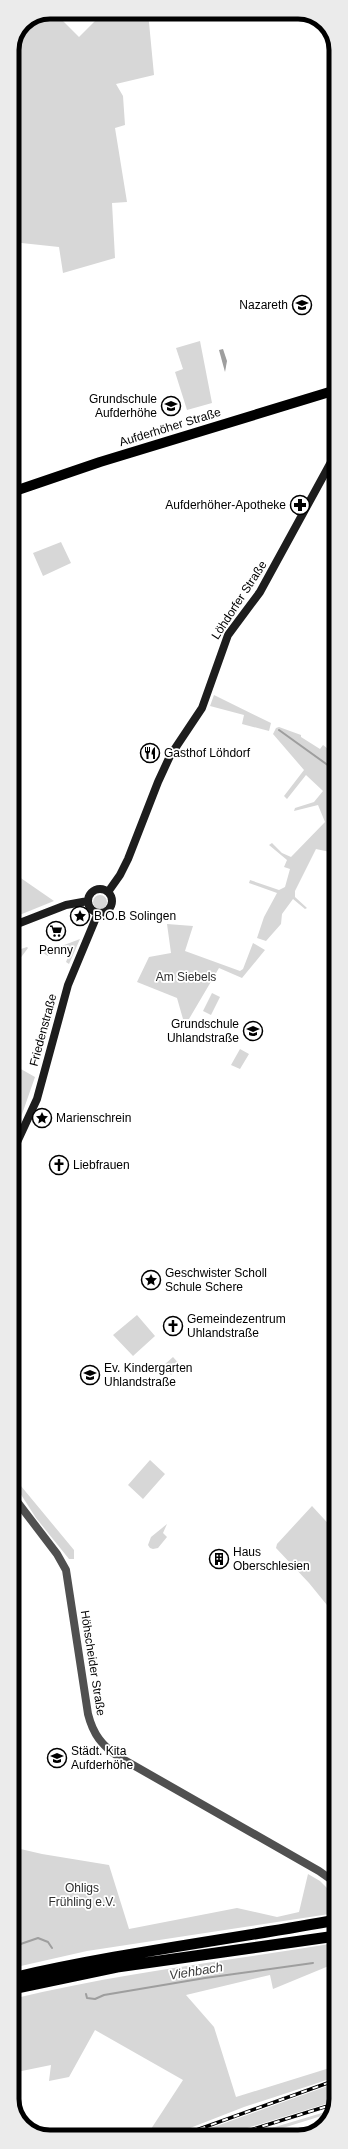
<svg xmlns="http://www.w3.org/2000/svg" width="348" height="2149" font-family="Helvetica,sans-serif">
  <rect width="100%" height="100%" fill="#fff"/>
  <path fill="#d7d7d7" d="M50,12H54L79,37L104,12H148L154,75L116,84L123,96L125,125L115,128L127,202L112,203L115,258L63,273L59,247L12,242V50L23,23Z
    M200,341L212,403L187,410L175,372L183,369L176,348Z
    M61,542L71,563L43,576L33,553Z
    M214,695L271,723L269,731L242,724L244,715L210,706Z
    M279,727L301,735V737L320,749L323,745L336,755V833L330,835C330,846 336,855 336,866L330,852L316,849L295,891V897L307,908L305,909L293,899L282,914L281,924L266,941L257,938L264,917L277,893L249,883L250,880L279,890L285,887L290,869L284,867L287,860L269,845L272,843L282,853L291,857L325,822L318,805L294,811L295,808L314,802L323,791L306,775L287,799L284,796L304,770L273,734L276,728Z
    M12,872L54,901L12,918Z
    M93 902a7 7 0 1 1 14 0a7 7 0 1 1-14 0Z
    M167,924L193,926L185,951L240,971L243,969L253,943L265,950L242,978L219,968L189,1019H183L177,998L137,982L149,957L171,953Z
    M80,939L69,964L66,962L68,957L71,955L68,945L48,953V956L43,953Z
    M27,947L28,948L19,960L18,959L20,957L17,952L13,954L12,952Z
    M212,993L220,997L211,1015L203,1011Z
    M240,1049L249,1054L240,1069L231,1065Z
    M12,1064L35,1077L20,1120L16,1126L12,1124Z
    M137,1315L155,1336L133,1356L113,1335Z
    M173,1357L181,1366L171,1375L164,1365Z
    M150,1460L165,1474L143,1499L128,1485Z
    M16,1480L74,1550V1559H69L36,1518L13,1482Z
    M312,1506L336,1532V1605L331,1610L309,1583L276,1548L277,1544Z
    M167,1524L163,1533L167,1537L158,1548L153,1549L150,1548L148,1545L151,1537Z
    M12,1847L42,1854L109,1865L129,1929L237,1908L277,1917L299,1912L308,1874L320,1881L336,1897V1913L87,1951L12,1968Z
    M336,1943V1963L273,1989L270,1975L186,1995L214,2027L236,2097L336,2066V2077L244,2107L167,2137H143L151,2129L183,2080L95,2030L69,2077L49,2081L51,2065L12,2073V1999C119,1973 228,1961 336,1943Z
    M336,2083L335,2101L218,2137H186Z
    M332,2110L331,2113L254,2137H241Z"/>
  <path fill="#9e9e9e" d="M223,349L227,361L225,372L219,350Z"/>
  <g fill="none" stroke-linecap="round" stroke-linejoin="round">
    <path stroke="#9e9e9e" stroke-width="2" d="M279,730L336,771
      M12,1947L38,1938L48,1942L52,1948
      M86,1994L87,1998L95,1999L104,1995L205,1978L313,1963"/>
    <path stroke="#505050" stroke-width="8" d="M12,1495L57,1554L66,1570L88,1714C93,1734 102,1746 119,1757L319,1871L336,1883"/>
    <path stroke="#1d1d1d" stroke-width="8" d="M88 901a12 12 0 1 1 24 0a12 12 0 1 1-24 0Z
      M108,892L120,875L128,859L158,782L170,756L202,708L228,635L260,592L336,453
      M12,926L66,905L88,901
      M12,1153L37,1099L68,985L98,913"/>
    <path stroke="#000" stroke-width="10" d="M12,492L100,462L336,390"/>
    <path stroke="#000" stroke-width="11" d="M12,1978C119,1953 228,1940 336,1920
      M12,1989L117,1967L336,1936"/>
    <defs>
      <path id="rail" d="M177,2137L336,2080
        M228,2137L334,2104"/>
    </defs>
    <use href="#rail" stroke="#000" stroke-width="3.5"/>
    <use href="#rail" stroke="#fff" stroke-width="2" stroke-dasharray="6" stroke-linecap="butt"/>
  </g>
  <defs>
    <symbol id="school-ring" viewBox="-11 -11 22 22"><circle r="9.5" fill="#fff" stroke="#000" stroke-width="1.5"/><path d="M0-5L7-2L0 1L-7-2ZM-4 1L0 2.5L4 1V4Q0 6-4 4Z" fill="#000"/></symbol>
    <symbol id="pharmacy-ring" viewBox="-11 -11 22 22"><circle r="9.5" fill="#fff" stroke="#000" stroke-width="1.5"/><path d="M-2-6h4v4h4v4h-4v4h-4v-4h-4v-4h4Z" fill="#000"/></symbol>
    <symbol id="restaurant-ring" viewBox="-11 -11 22 22"><circle r="9.5" fill="#fff" stroke="#000" stroke-width="1.5"/><path d="M-5-6h1v4h1v-4h1v4h1v-4h1v5L-1.5 .5V6h-2V.5L-5-1ZM5-6V6H3V1.5H1.5Q1.5-4 5-6Z" fill="#000"/></symbol>
    <symbol id="sight-ring" viewBox="-11 -11 22 22"><circle r="9.5" fill="#fff" stroke="#000" stroke-width="1.5"/><path d="M0-6L1.8-2.2L6-1.7L2.9 1.2L3.7 5.4L0 3.3L-3.7 5.4L-2.9 1.2L-6-1.7L-1.8-2.2Z" fill="#000"/></symbol>
    <symbol id="supermarket-ring" viewBox="-11 -11 22 22"><circle r="9.5" fill="#fff" stroke="#000" stroke-width="1.5"/><path d="M-6-5.5h2.5l.6 2H6L4.5 2H-2.5L-4.4-4H-6ZM-1.5 3.2a1.3 1.3 0 1 0 .1 0ZM3 3.2a1.3 1.3 0 1 0 .1 0Z" fill="#000"/></symbol>
    <symbol id="church-ring" viewBox="-11 -11 22 22"><circle r="9.5" fill="#fff" stroke="#000" stroke-width="1.5"/><path d="M-1.2-6h2.4v3.5h3.3v2.4h-3.3V6h-2.4V-.1h-3.3v-2.4h3.3Z" fill="#000"/></symbol>
    <symbol id="building-ring" viewBox="-11 -11 22 22"><circle r="9.5" fill="#fff" stroke="#000" stroke-width="1.5"/><path d="M-4-6H4V6H1V3H-1V6H-4ZM-2.5-4.3h1.7v1.8h-1.7ZM.8-4.3h1.7v1.8H.8ZM-2.5-1h1.7V.8h-1.7ZM.8-1h1.7V.8H.8Z" fill="#000"/></symbol>
  </defs>
  <g fill-rule="evenodd">
    <use href="#school-ring" x="291" y="294" width="22" height="22"/>
    <use href="#school-ring" x="160" y="395" width="22" height="22"/>
    <use href="#pharmacy-ring" x="289" y="494" width="22" height="22"/>
    <use href="#restaurant-ring" x="139" y="742" width="22" height="22"/>
    <use href="#sight-ring" x="69" y="905" width="22" height="22"/>
    <use href="#supermarket-ring" x="45" y="920" width="22" height="22"/>
    <use href="#school-ring" x="242" y="1020" width="22" height="22"/>
    <use href="#sight-ring" x="31" y="1107" width="22" height="22"/>
    <use href="#church-ring" x="48" y="1154" width="22" height="22"/>
    <use href="#sight-ring" x="140" y="1269" width="22" height="22"/>
    <use href="#church-ring" x="162" y="1315" width="22" height="22"/>
    <use href="#school-ring" x="79" y="1364" width="22" height="22"/>
    <use href="#building-ring" x="208" y="1548" width="22" height="22"/>
    <use href="#school-ring" x="46" y="1747" width="22" height="22"/>
  </g>
  <g text-anchor="middle" dominant-baseline="central" stroke-width="3.5" stroke-linejoin="round" paint-order="stroke">
    <g font-size="12" fill="#000" stroke="#fff" text-anchor="start">
      <text x="288" y="305" text-anchor="end">Nazareth</text>
      <text x="157" y="399" text-anchor="end">Grundschule<tspan x="157" dy="14">Aufderhöhe</tspan></text>
      <text x="286" y="505" text-anchor="end">Aufderhöher-Apotheke</text>
      <text x="164" y="753">Gasthof Löhdorf</text>
      <text x="94" y="916">B.O.B Solingen</text>
      <text x="56" y="950" text-anchor="middle">Penny</text>
      <text x="239" y="1024" text-anchor="end">Grundschule<tspan x="239" dy="14">Uhlandstraße</tspan></text>
      <text x="56" y="1118">Marienschrein</text>
      <text x="73" y="1165">Liebfrauen</text>
      <text x="165" y="1273">Geschwister Scholl<tspan x="165" dy="14">Schule Schere</tspan></text>
      <text x="187" y="1319">Gemeindezentrum<tspan x="187" dy="14">Uhlandstraße</tspan></text>
      <text x="104" y="1368">Ev. Kindergarten<tspan x="104" dy="14">Uhlandstraße</tspan></text>
      <text x="233" y="1552">Haus<tspan x="233" dy="14">Oberschlesien</tspan></text>
      <text x="71" y="1751">Städt. Kita<tspan x="71" dy="14">Aufderhöhe</tspan></text>
    </g>
    <g font-size="12" fill="#000" stroke="#fff">
      <text transform="translate(170 427) rotate(-17)">Aufderhöher Straße</text>
      <text transform="translate(239 600) rotate(-57)">Löhdorfer Straße</text>
      <text transform="translate(43 1030) rotate(-75)">Friedenstraße</text>
      <text transform="translate(93 1663) rotate(81)">Höhscheider Straße</text>
    </g>
    <g font-size="12" fill="#2e2e2e" stroke="#fff">
      <text x="186" y="977">Am Siebels</text>
      <text x="82" y="1888">Ohligs<tspan x="82" dy="14">Frühling e.V.</tspan></text>
    </g>
    <g font-size="13" font-style="italic" fill="#3f3f3f" stroke="#fff">
      <text transform="translate(196 1971) rotate(-9)">Viehbach</text>
    </g>
  </g>
  <path d="M0 0H348V2149H0ZM50 19H298A31 31 0 0 1 329 50V2099A31 31 0 0 1 298 2130H50A31 31 0 0 1 19 2099V50A31 31 0 0 1 50 19Z" fill="#ebebeb" fill-rule="evenodd"/>
  <path fill="none" stroke="#000" stroke-width="5" d="M50 19H298A31 31 0 0 1 329 50V2099A31 31 0 0 1 298 2130H50A31 31 0 0 1 19 2099V50A31 31 0 0 1 50 19Z"/>
</svg>
